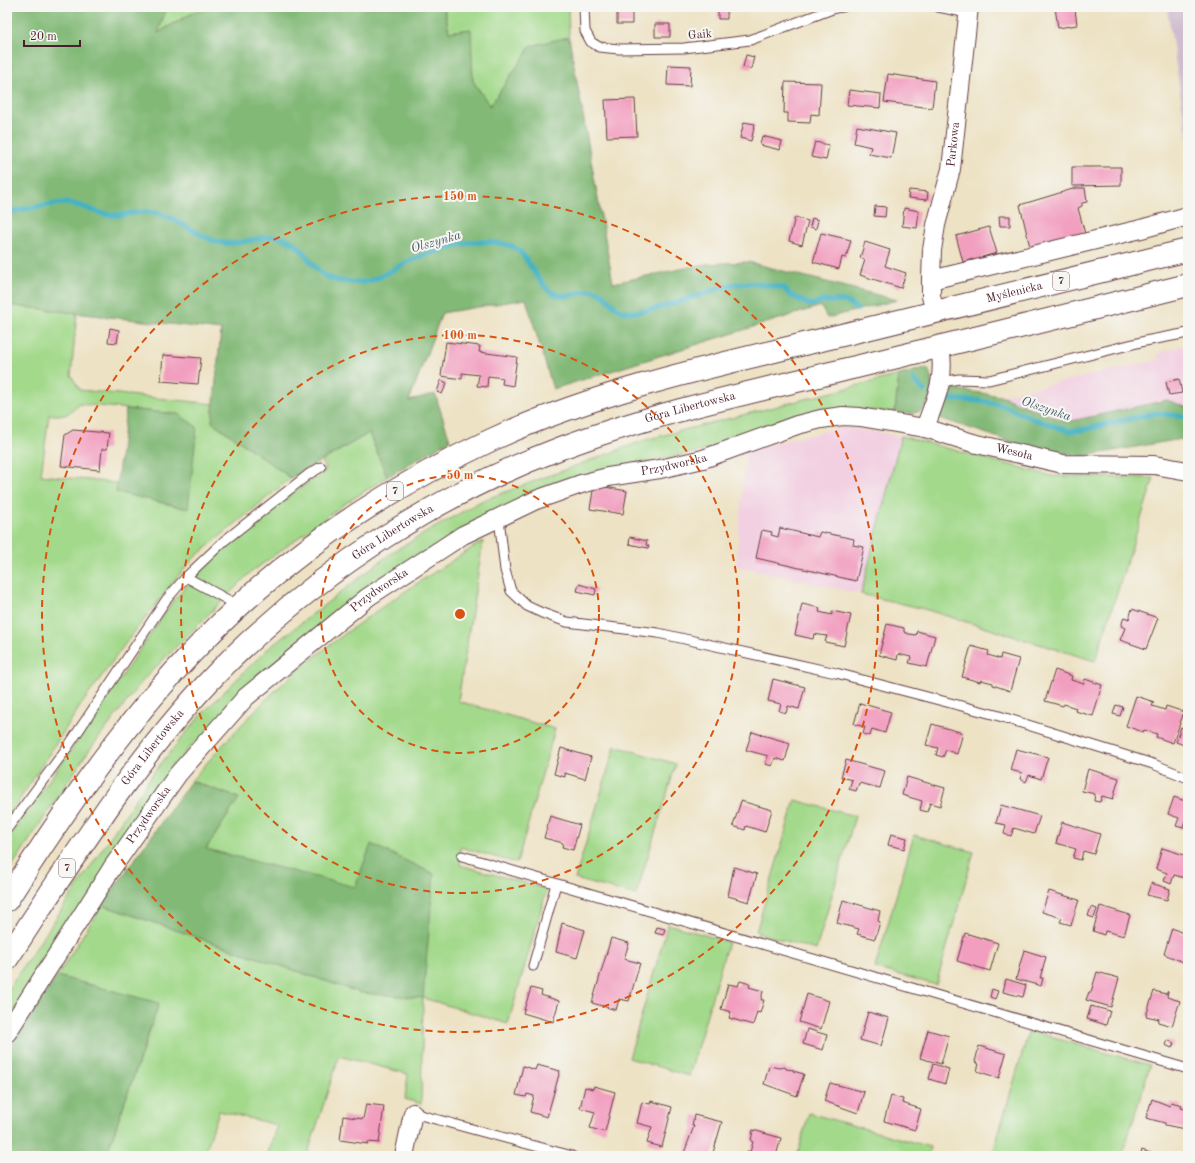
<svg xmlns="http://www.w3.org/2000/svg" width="1195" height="1163" font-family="'Old Standard TT',serif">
  <rect width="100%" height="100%" fill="#f6f6f2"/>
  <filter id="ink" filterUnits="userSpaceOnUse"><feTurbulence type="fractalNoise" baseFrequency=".025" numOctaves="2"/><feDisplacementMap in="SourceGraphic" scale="8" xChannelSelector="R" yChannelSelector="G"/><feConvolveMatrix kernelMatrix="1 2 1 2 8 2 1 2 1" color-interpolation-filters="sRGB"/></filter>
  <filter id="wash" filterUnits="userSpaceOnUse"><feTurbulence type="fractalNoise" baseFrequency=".012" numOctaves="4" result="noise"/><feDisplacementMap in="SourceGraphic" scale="16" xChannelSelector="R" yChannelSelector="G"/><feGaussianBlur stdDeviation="0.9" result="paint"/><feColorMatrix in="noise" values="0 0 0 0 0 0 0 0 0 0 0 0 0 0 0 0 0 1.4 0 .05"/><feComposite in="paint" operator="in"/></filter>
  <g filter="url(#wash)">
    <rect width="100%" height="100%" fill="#ede2c4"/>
    <path fill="#f2cfe1" d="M1188,344V408L1167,400L1067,422L1000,396L1158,360L1157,354Z
      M843,427L901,436L861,594L736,566L746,450Z"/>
    <path fill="#cfbdcf" d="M1167,7H1188V143Z"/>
    <path fill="#a3d98b" stroke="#767c5b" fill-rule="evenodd" d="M167,7H203L157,33Z
      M444,7H568L569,37L531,46L490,106L473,81L470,29L449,32Z
      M7,305L77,313L71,375L80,390L214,404L212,422L291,478L195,557L178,576L128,640L81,705L7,819ZM79,404L178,414L117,492V483L41,475L49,415H66Z
      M899,375L895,412L847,409L721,447L603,471L403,567L188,749L7,1022V991L154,772L200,716L265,651L394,551L481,501L645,440Z
      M369,433L387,477L343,505L250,573L144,679L85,756L7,874V838L82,735L173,601L216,554L259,517L326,470L322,461Z
      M901,436L1052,476L1154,478L1095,661L924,609L861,594Z
      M483,541L458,701L555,729L517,863L460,847V865L547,889L508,1024L423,998L421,1104L405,1099L408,1074L339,1056L307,1156H267L277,1125L219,1111L204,1156H106L159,1004L57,976L102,905L361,993L355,888L206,849L239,798L191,781C226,741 262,700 303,666C360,620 421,580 483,541Z
      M615,746L676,764L636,895L575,879Z
      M795,800L855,816L816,950L756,932Z
      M914,835L974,852L936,985L875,968Z
      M668,924L728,942L689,1076L629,1058Z
      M1029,1030L1088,1048L1150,1065L1122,1156H992Z
      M809,1113L930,1147L928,1156H797Z"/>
    <path fill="#82b977" stroke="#666c51" d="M7,7H167L158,33L203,7H444L449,32L471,29L473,81L490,106L531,46L569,37L613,283L705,264L748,262L897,300L827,318L821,306L553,389L526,299L442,313L409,401L435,394L450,440L387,477L369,433L291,478L212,422L221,330L7,305Z
      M927,368C935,378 933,406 920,411C912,415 903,413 895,412L899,375Z
      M948,388L1000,396L1067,422L1167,400L1188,408V444L1181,439L1084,456L1024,446L939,418Z
      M126,409L178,414L197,427L188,509L116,492Z
      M191,781L239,798L206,849L355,887L371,844L434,874L423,998L361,993L102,905Z
      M57,976L159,1003L106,1156H94L72,1150L70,1156H7V1052Z"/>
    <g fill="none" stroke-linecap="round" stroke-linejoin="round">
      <path stroke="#45b2c2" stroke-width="5.5" d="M7,212C26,210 48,203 66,203C82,204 96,214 111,215C126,216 142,209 157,213C181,219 199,239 223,243C242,246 264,233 282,238C311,246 309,278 342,281C349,282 357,283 364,282C380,280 395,267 410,261C428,253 455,244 475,242C485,241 510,243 517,249C524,254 534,272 540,280C544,286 548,291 555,294C569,301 584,287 596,291C608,294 611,308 623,311C647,317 704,292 730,285C748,281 767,285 784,288L790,295L810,305L822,301H845L857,309
        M913,379L924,391
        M945,399L981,401L1001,405L1034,419L1069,431L1082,430L1156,413L1188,417"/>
    </g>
    <g id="blocks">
      <path fill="#f29ebf" d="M617,7H632V24H617Z
        M718,7H727V19H718Z
        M1055,7H1082L1075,9L1077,25L1058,28Z
        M655,24H670V37H655Z
        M746,55L754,57L751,69L743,67Z
        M668,65L691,66L690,86L667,85Z
        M888,74L935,81L932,108L884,102Z
        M785,82L821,83L819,115L811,114L810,123L788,122V113H784Z
        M849,90L881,94L880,108L847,105Z
        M635,99L637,136L607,137L605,100Z
        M744,122L755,124L751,141L740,138Z
        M857,126L896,133L891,158L869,154L871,147L854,143Z
        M762,136L782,141L780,150L760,145Z
        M815,142L829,145L826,160L811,157Z
        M1072,167H1121V185L1072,186Z
        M1076,188H1085L1087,202L1082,203V206L1078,208L1085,234L1030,247L1020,205Z
        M909,190L928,192L927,200L908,198Z
        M875,206L886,207L885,217L874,216Z
        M904,208L919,211L917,228L902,226Z
        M999,216H1010V226H1000Z
        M795,217L808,221L802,245L789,241Z
        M812,218L818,220L816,229L810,227Z
        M989,227L997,253L982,257L983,262L975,264L973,259L963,262L956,236Z
        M821,233L851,240L846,258L842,257L839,269L813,262Z
        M865,242L890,250L885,266L906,273L901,288L860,275L865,260L860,258Z
        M110,328L119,330L117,343L108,342Z
        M446,342L480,346L479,352L517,357L513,386L502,384L503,378L488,376L487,387L477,386L479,375L462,373V379L441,376Z
        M163,355L201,358L198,384L161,381Z
        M1179,379L1182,393L1169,395L1166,382Z
        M441,380L447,383L442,394L437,392Z
        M73,430L109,433L107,449H102L100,470L61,466L65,435Z
        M594,485L627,491L623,514L590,509Z
        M780,528L818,537L820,532L854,539L853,545L864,547L856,581L756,558L762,530L772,532L771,535L778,537Z
        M630,537L647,541L646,545L649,546L648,548L629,544Z
        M579,584L596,589L595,595L577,591Z
        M802,604L820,608L819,612L832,615V611L851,615L844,646L825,642L827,636L820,635L814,634L813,639L795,635Z
        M1132,609L1158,618L1146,649L1120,640L1125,628L1121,626L1124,617L1129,619Z
        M887,624L904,628V632L909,634L916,635L917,631L935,636L927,667L909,663L911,657L898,654L897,660L879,655Z
        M971,646L989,651L988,655L1000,659L1001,654L1019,659L1010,691L993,685V683L981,680L980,682L962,677Z
        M1055,670L1072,676L1071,680L1084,684L1085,679L1102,685L1093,716L1075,711L1076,708L1064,704L1063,706L1045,701Z
        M773,679L805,687L799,709L788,706L786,713L779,711L781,704L768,701Z
        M1136,696L1154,702L1152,706L1165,710L1166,706L1184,712L1173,743L1156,737L1157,734L1144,730L1143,732L1126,726Z
        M860,703L891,712L885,733L872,729L870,736L863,734L865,727L854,724Z
        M1116,705L1123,707L1120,716L1113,714Z
        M932,724L963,733L957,754L946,750L943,757L936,755L938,748L926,745Z
        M1181,727L1188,730L1184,745L1176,742Z
        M752,732L790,743L785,761L775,758L772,766L765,764L768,756L746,750Z
        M561,748L591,757L585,779L565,773V777L554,774Z
        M1016,749L1048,757L1041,779L1029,775L1026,782L1020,779L1022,773L1010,770Z
        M846,760L885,771L880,788L859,783L856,791L849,789L852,780L841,777Z
        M1088,769L1119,778L1113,799L1102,796L1100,802L1094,801L1095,794L1082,791Z
        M907,777L945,788L940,806L930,803L927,812L920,810L922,801L902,795Z
        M1174,797L1188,802V821L1185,820L1183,828L1176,826L1179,818L1168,814Z
        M741,801L772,810L765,832L746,826L745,830L733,826Z
        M1001,805L1040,816L1034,834L1014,828L1011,836L1004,834L1006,825L996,823Z
        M550,816L580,825L573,850L562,847L563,843L544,838Z
        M1062,822L1100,834L1094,854L1083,851L1081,860L1073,858L1076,849L1056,843Z
        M891,834L907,838L904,849L888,845Z
        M1162,848L1188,856V879L1174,875L1171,884L1164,881L1167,873L1156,869Z
        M734,867L757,874L749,902L728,896Z
        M1151,883L1170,889L1167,900L1147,895Z
        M1049,891L1079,900L1071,925L1060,922L1062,918L1042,912Z
        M843,900L880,911L878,921L880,922L875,939L857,934L859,929L837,923Z
        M1100,906L1130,915L1124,936L1105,931L1104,935L1093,931Z
        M1091,907L1097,909L1094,918L1088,916Z
        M562,923L585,930L577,958L556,952Z
        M657,927L665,929L663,935L655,933Z
        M1172,928L1185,934V936L1188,937V964L1164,954Z
        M965,933L998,943L990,971L957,961Z
        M611,938L629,943L624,959L640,963L629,1001L619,999L616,1010L592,1003Z
        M1024,950L1046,957L1040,978H1043L1041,986L1016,979Z
        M1097,972L1119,978L1111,1007L1086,1000L1089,992H1091Z
        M1006,979L1026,985L1023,997L1003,992Z
        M740,981L750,984L749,987L763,991L761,1000H764L760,1013L757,1012L753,1025L729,1018L731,1012L721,1009L728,984L738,986Z
        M531,988L542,991L541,995L559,1001L553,1022L523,1013Z
        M992,989L998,991L995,999L990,997Z
        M1154,991L1166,994L1168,991L1167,997L1180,1001L1172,1026L1158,1022L1159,1019L1146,1016Z
        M807,994L829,1001L821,1029L799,1022Z
        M1091,1006L1110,1011L1106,1025L1087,1019Z
        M868,1012L889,1018L881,1046L860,1040Z
        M807,1029L827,1035L823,1050L803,1044Z
        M928,1030L949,1036L941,1064L920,1058Z
        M1167,1040L1174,1043L1172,1048L1165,1045Z
        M979,1046L1006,1054L999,1078L977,1071L979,1064L975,1062Z
        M933,1064L949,1069L945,1084L929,1079Z
        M537,1065L560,1071L547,1117L530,1112L534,1096L527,1094L526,1097L516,1095L523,1066L535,1070Z
        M769,1066L779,1068L785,1067L786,1069L794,1070L793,1071L804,1074L797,1096L764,1084Z
        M830,1083L864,1092L858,1113L824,1101Z
        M594,1086L615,1092L605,1132L590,1128L595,1112L580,1108L585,1087L593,1089Z
        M891,1096L903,1099L902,1103L921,1109L915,1130L884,1121Z
        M1152,1099L1170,1106L1171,1102L1182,1105L1181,1108L1188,1110V1119L1185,1129L1165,1125V1123L1146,1118Z
        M651,1101L672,1107L662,1147L647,1143L652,1127L637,1123L642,1102L650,1104Z
        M366,1104L384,1106L379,1143L368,1142V1144L340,1140L343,1116L363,1119Z
        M694,1115L722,1122L712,1156H695L684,1153L694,1126H692Z
        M753,1130L781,1138L776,1156H747L748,1151L750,1152L753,1142L751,1141Z
        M1142,1150L1159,1156H1140Z"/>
    </g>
  </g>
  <g filter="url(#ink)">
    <use href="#blocks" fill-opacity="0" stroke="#623c42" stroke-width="1"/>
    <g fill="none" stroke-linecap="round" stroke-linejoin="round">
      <defs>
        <path id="lane" d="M584,7L585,31L591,42L599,47L619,49L684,48L750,40L835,8L843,7
          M938,7L968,13
          M942,382L959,379L989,380L1145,341L1188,333
          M499,518L505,570L511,591L527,606L542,613L567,622L658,633L836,673L996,715L1153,764L1188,778
          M186,577L239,606
          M7,829L69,745L166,600L186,577L224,541L309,474L321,467
          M462,856L1188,1069
          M533,966L556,884
          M413,1113L572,1156"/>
        <g id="street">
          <path id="s1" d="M931,280L932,250L936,225L951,169L969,7"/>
          <path d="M935,312L931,296V280L1141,229L1188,216"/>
          <path d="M925,428C936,397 946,380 940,346"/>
          <path id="s2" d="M7,1033L112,868L178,774L246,697L368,597L463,535L536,500L581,484L608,477L660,469L703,459L797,425L821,419L843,416L860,417L925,428L973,443L1063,464L1154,465L1188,471"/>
          <path d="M404,1156L413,1113"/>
        </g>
        <g id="highway">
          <path id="s3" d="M7,900C74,795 145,693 237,608C311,539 398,484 489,441C601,389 726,363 846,334C960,306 1074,278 1188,250"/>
          <path id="s4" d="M7,959C76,854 142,746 232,658C326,567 439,494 561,448C656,412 757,391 856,367C967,340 1077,313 1188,285"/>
        </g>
      </defs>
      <use href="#lane" stroke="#623c42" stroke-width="11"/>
      <use href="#street" stroke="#623c42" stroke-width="20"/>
      <use href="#highway" stroke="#623c42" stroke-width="24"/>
      <use href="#lane" stroke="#fff" stroke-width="9"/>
      <use href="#street" stroke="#fff" stroke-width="18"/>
      <use href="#highway" stroke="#fff" stroke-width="22"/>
    </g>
  </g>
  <g fill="none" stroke="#d8530f" stroke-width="2" stroke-dasharray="7 5">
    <circle cx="460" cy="614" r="139"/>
    <circle cx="460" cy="614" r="279"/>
    <circle cx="460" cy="614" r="418"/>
  </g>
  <g text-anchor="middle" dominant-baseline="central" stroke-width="4" stroke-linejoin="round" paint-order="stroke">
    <g fill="#f6f6f2" stroke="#7e6067" stroke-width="1">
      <rect x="1053" y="272" width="16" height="18" rx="3"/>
      <rect x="387" y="482" width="16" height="18" rx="3"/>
      <rect x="59" y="859" width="16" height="18" rx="3"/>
    </g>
    <g font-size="11" font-weight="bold" fill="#4a1f2b">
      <text x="1061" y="281">7</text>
      <text x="395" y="491">7</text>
      <text x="67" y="868">7</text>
    </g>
    <g font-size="12" fill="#4a1f2b" stroke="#f6f6f2">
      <text transform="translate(700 35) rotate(-5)">Gaik</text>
      <text stroke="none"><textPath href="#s1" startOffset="138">Parkowa</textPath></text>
      <text stroke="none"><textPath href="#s3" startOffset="1223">Myślenicka</textPath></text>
      <text stroke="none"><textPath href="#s4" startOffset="905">Góra Libertowska</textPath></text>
      <text stroke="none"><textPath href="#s2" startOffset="1260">Wesoła</textPath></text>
      <text stroke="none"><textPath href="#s2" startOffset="908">Przydworska</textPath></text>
      <text stroke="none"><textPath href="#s4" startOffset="581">Góra Libertowska</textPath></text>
      <text stroke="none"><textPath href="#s2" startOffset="584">Przydworska</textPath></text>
      <text stroke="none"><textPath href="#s4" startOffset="257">Góra Libertowska</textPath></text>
      <text stroke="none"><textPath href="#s2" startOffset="260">Przydworska</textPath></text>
    </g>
    <g font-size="13" font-style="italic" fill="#485a67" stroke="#f6f6f2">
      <text transform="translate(436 242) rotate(-16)">Olszynka</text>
      <text transform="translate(1046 409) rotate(19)">Olszynka</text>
    </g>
  </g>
  <circle cx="460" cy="614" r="6" fill="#d8530f" stroke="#f6f6f2" stroke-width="2"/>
  <g font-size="12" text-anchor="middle" font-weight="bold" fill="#d8530f" stroke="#f6f6f2" stroke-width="4" stroke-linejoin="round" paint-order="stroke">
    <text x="460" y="200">150 m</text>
    <text x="460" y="339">100 m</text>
    <text x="460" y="479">50 m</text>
  </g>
  <rect width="1195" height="1163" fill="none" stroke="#f6f6f2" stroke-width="24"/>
  <path d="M24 40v6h56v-6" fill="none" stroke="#4a1f2b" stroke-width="2"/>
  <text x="30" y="40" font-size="12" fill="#4a1f2b" stroke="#f6f6f2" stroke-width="3" paint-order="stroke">20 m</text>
</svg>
